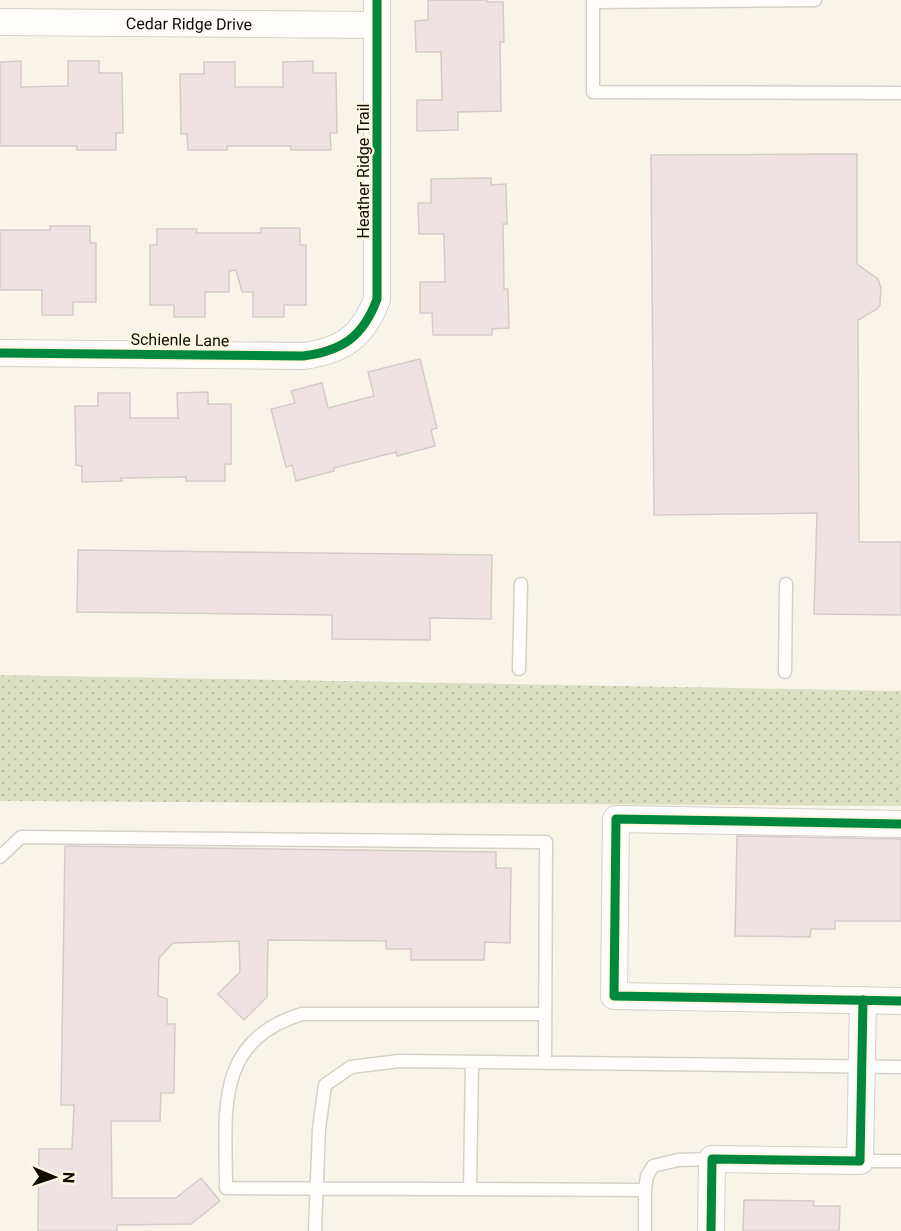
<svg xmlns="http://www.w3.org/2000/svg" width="901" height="1231" font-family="Roboto,sans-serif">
  <defs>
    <pattern id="grass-dots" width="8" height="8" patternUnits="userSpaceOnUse" patternTransform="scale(1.5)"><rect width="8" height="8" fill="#dce0c3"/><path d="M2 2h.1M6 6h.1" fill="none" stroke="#bcbfa6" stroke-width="1.8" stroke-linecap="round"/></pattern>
  </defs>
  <rect width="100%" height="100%" fill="#f8f4e8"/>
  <path fill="url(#grass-dots)" d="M0,675L901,691V806L0,801Z"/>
  <path fill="#eee2e2" stroke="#d4ccca" stroke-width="1.5" d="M428,0H487V2H503L504,42H500L501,111L458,112V130L417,131V100H442L441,52H416L415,21L428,20Z
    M21,61V87L68,86V61H99V73H122L123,133H116V150H77V146H0V62Z
    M313,61V73H336L337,133H330L331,150H291V146H227V150H188L187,134H181L180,74H204V62H235V87H283V62Z
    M857,154V264L878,279L881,288L880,305L877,309L858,320L859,542H901V615L814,614L817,513L654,515L651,155Z
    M491,178V185L506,184L507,224H503L504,289H508L509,328L492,329V335H433L432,313H420V282H445L444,234H419L418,203H431V179Z
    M50,226H90V243H96V302H73V315H42V290H0V230H50Z
    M261,228H300V245H306V305H284V317H253V292H242L236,270L229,271V292H205V317H174V305H150V245H157V229H197L196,233H261Z
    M420,359L437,428L431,430L435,446L397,456L396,452L334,468V471L296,481L292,465L286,467L271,409L295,403L291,391L322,383L328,408L374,396L368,372Z
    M208,392V404H231V464H225V481H186V477L121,478L122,481L82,482V466L76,465L75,406H98V393H130V418H178L177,393Z
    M78,550L492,555L491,619L430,618V640L332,639V615L77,612Z
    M737,836L901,839V921H835V929H811L810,937L735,936Z
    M65,846L496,852V868H511L510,943L485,942L484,960H411V949H386V941L268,940L267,997L244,1020L218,994L240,972L239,941L173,943L159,958L158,996L167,999V1024H175L174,1093H161L160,1121H111L112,1198H176L201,1178L220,1201L191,1224L117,1225V1231H38L39,1149H72L74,1105H61Z
    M744,1200L814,1201L813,1206H840L839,1231H743Z"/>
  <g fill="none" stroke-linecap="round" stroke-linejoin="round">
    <defs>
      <path id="lane" d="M815,0L593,2V92L901,93
        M519,669L521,584
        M785,672L786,584
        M0,857L21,837L546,842L545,1063
        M545,1014H302C213,1041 226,1113 226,1188L645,1190V1231
        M860,1161H901
        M470,1188L472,1062
        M645,1190L647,1176L653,1166L678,1160L712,1159
        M315,1231L319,1129L325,1085L351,1067L399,1061L901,1067"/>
      <g id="street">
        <path id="s1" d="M0,22L377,25"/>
        <path d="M0,353L303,356C342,351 363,337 377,299V0"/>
        <path d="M901,824L616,819L614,996L901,1001"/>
        <path d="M711,1231L712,1159L860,1161L863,1000"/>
      </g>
    </defs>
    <use href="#lane" stroke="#d5d1c6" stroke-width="15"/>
    <use href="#street" stroke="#d5d1c6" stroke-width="28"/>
    <use href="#lane" stroke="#fefdfc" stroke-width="12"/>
    <use href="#street" stroke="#fefdfc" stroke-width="26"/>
    <defs>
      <path id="cycleway" d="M0,353L303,356C342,351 363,337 377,299V0
        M901,824L616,819L614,996L901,1001
        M711,1231L712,1159L860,1161L863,1000"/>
    </defs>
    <use href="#cycleway" stroke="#fff7e1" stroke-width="13"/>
    <use href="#cycleway" stroke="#00873e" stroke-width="9"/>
  </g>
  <g text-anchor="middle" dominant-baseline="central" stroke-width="5" stroke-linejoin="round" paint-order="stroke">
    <g font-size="16" fill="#0f0c04" stroke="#fff7e1">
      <text stroke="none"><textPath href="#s1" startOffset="189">Cedar Ridge Drive</textPath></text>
      <text transform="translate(363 171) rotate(-90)">Heather Ridge Trail</text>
      <text transform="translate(180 340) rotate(1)">Schienle Lane</text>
    </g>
  </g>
  <g transform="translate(54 1177) rotate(92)" stroke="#fff7e1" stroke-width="4.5" paint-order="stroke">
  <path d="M0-4.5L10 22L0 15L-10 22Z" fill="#0f0c04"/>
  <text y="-9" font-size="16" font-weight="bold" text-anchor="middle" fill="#0f0c04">N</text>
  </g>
</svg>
